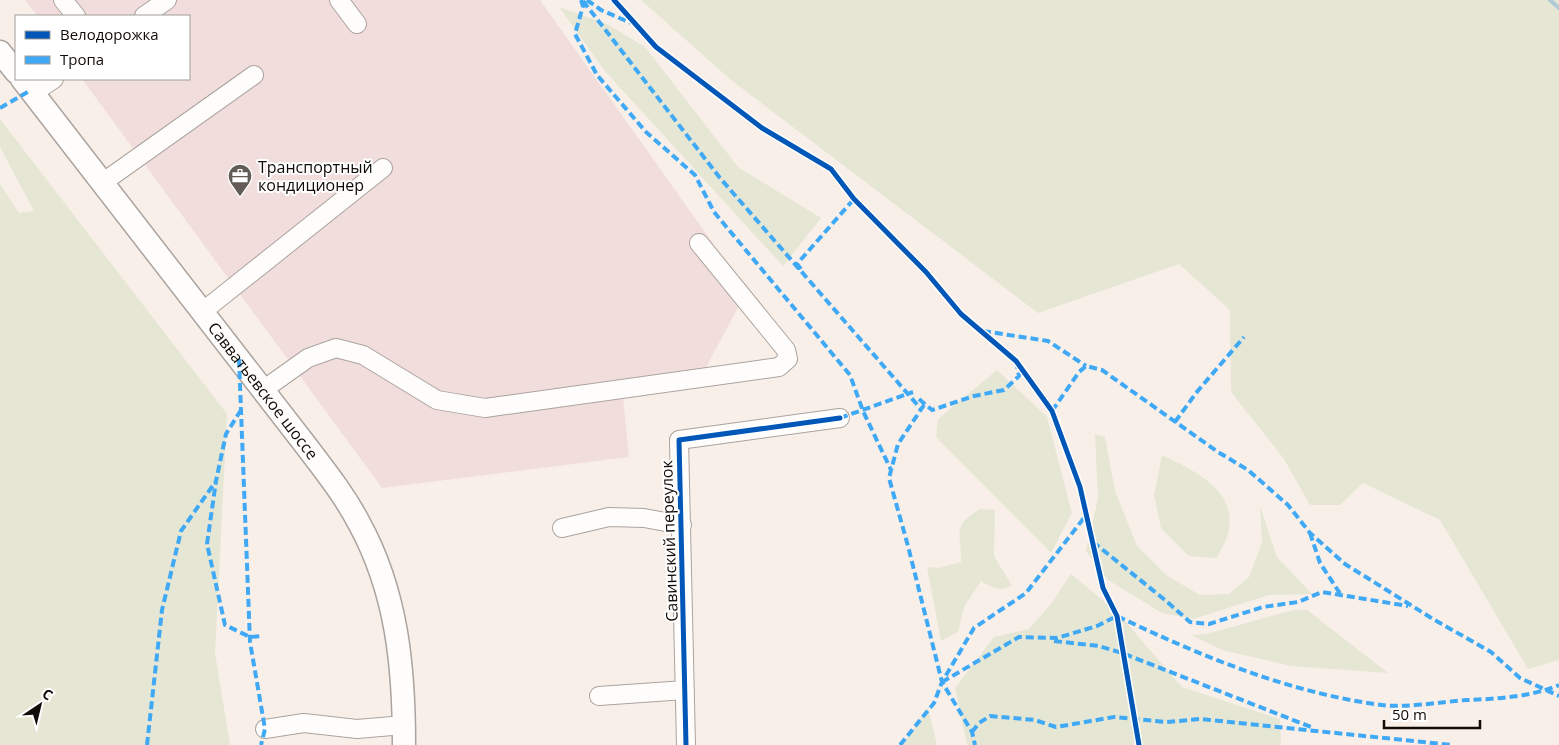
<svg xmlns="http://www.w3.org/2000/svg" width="1559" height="745" font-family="'Open Sans',sans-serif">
  <rect width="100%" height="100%" fill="#f9efe9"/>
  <path fill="#f1dedc" d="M25,0H540L747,291L703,373L622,386L629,457L382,488L82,79H189V16H37Z"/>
  <path fill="#e5e6d4" d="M641,0H1559V660L1528,669L1440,520L1363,483L1340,505H1310L1284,459L1231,392L1230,310L1179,264L1038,313L731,80Z
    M559,7L607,24L645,47L738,167L821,218L783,266L604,70Z
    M0,119L227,414L215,653L230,745H0V184L19,213L34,211L0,147Z
    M997,370L1047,417L1072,513L1051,553L936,437L938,419Z
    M1095,434L1105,437L1115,491L1137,546L1166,575L1200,595L1229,594L1249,577L1262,542L1260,506L1277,557L1312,594L1269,595L1193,619L1162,613L1108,580L1086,551L1098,498Z
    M1162,455C1191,469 1236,489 1229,529C1228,539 1221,549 1217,558L1189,556L1161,528L1154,495Z
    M980,509L995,510L994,556L1012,586C998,592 993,588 981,581L964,607L958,632L941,641L927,567L938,568L961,562C962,533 950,527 980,509Z
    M1071,574L1118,613L1182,687L1280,719L1281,745H967L955,688L994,637L1029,629L1051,604Z
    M1293,610H1307L1388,673L1291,666L1222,650L1191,635L1207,634Z
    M928,708L937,745H902Z"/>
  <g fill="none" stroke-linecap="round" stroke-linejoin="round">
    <path stroke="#b2cad5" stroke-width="4" d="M1550,0L1559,8"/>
    <defs>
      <path id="minor" d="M63,0L76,16
        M339,0L357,24
        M144,16L167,0
        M33,93L54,79
        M102,183L254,75
        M202,312L383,168
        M263,390L308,358L336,348L363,355L437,400L485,408L779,367L788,359L786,350L699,243
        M562,528L609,517L644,518L682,525
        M599,696L685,690
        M265,729L304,723L357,729L404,725
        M686,745L679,440L840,418"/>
      <g id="major">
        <path d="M0,52L16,72"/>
        <path id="s1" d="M22,79L307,447C326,472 345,496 359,523C397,592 404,667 404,745"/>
      </g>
    </defs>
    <use href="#minor" stroke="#aba39e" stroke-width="20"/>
    <use href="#major" stroke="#aba39e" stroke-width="25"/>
    <use href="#minor" stroke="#fefdfc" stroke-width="18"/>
    <use href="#major" stroke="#fefdfc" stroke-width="22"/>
    <path stroke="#3fa9f5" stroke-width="4" stroke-dasharray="8 4" stroke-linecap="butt" d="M581,0L583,6L575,34L597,75L646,132L695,175L714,212L850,375L863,411L891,470
      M587,0L601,10L631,23
      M583,1L720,178L921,409
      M0,108L31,90
      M801,269L797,264L854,199
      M983,331L1048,341L1086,366
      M239,359L250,642L265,729L261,745
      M919,399L932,410L974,396L1004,390L1019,376L1017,366
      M924,405L898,444L889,478L908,546L942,682L972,732L975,745
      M241,410L226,434L216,481L207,544L225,625L250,637L261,636
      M1052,411L1079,372L1086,366L1102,370L1218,452L1248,470L1288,505L1310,533L1345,564L1433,619L1491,652L1520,678L1559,696
      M840,418L913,392
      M1175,422L1196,393L1244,337
      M1310,533L1320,563L1341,595
      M1093,542L1165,600L1190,622L1209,624L1263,607L1298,602L1322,592L1408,606
      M1054,641L1099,646L1122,653L1311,727
      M942,682L1019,637L1057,638L1097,626L1117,616C1201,656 1289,693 1382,705C1405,708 1442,702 1466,700C1496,699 1531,697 1559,685
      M972,732L979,723L990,716L1035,720L1056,727L1114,717L1167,722L1200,719L1452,745
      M147,745L162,610L181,531L216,481
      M900,745L934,703L942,682L974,628L1026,593L1087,514"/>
    <defs>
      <path id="cycleway" d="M614,0L656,47L762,128L831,169L854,199L926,272L961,314L1016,361L1052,411L1080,487L1103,588L1117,616L1139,745
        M686,745L679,440L840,418"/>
    </defs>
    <use href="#cycleway" stroke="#fff" stroke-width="8"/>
    <use href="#cycleway" stroke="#0057b8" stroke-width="5"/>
  </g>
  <defs>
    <symbol id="office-pin" viewBox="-11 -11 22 30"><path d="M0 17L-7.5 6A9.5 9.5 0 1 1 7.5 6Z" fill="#625b56" stroke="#fff"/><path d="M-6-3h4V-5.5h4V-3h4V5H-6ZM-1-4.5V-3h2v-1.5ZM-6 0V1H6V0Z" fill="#fff"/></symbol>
  </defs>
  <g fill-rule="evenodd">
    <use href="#office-pin" x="226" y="162" width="28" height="38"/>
  </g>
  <g text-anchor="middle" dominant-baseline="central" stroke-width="4" stroke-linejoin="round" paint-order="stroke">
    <g font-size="16" fill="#110b07" stroke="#fff" text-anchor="start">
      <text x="258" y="167">Транспортный<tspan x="258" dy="18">кондиционер</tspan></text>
    </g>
    <g font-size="16" fill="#110b07" stroke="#fff">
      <text stroke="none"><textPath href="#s1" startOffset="394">Савватьевское шоссе</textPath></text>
      <text transform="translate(669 541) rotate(-92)">Савинский переулок</text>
    </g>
  </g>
  <rect x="15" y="15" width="175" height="65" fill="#ffffff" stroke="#a09d9c"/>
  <rect x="25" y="31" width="25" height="8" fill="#0057b8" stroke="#a09d9c"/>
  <text x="60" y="40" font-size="15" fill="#110b07">Велодорожка</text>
  <rect x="25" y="56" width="25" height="8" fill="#3fa9f5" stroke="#a09d9c"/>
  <text x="60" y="65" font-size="15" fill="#110b07">Тропа</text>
  <g transform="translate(40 705) rotate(35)" stroke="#ffffff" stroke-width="4" paint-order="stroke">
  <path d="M0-4L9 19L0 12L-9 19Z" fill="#110b07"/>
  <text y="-8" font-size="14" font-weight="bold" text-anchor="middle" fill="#110b07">С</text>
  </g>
  <path d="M1384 720v8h96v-8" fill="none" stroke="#110b07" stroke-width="2.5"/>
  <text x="1392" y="720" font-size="15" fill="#110b07" stroke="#ffffff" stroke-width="4" paint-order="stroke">50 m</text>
</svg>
